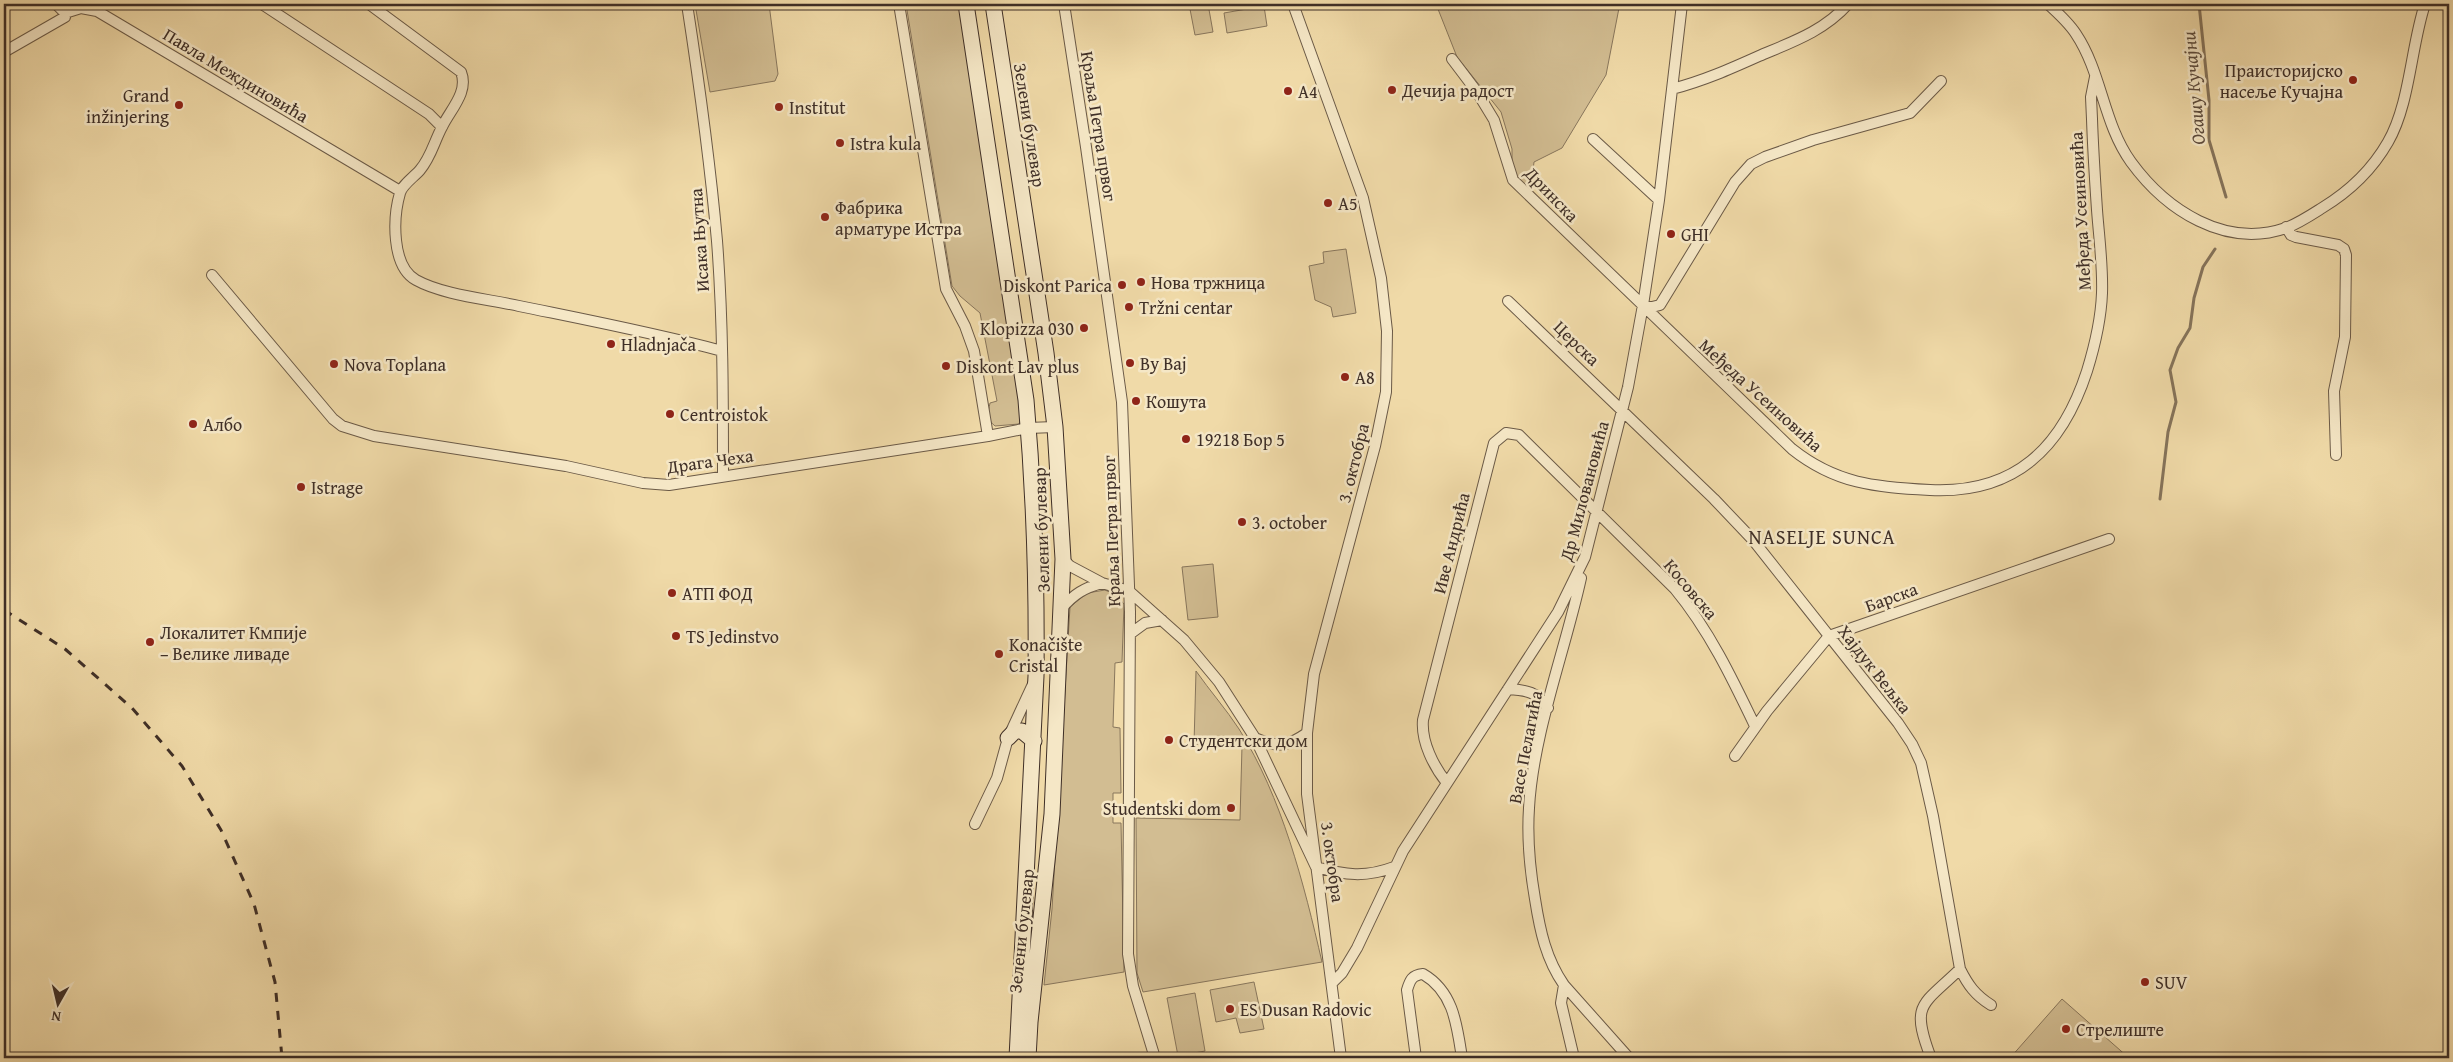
<svg xmlns="http://www.w3.org/2000/svg" width="2453" height="1062" font-family="'Gentium Book Plus',serif">
  <rect width="100%" height="100%" fill="#f0daa8"/>
  <filter id="stains"><feTurbulence type="fractalNoise" baseFrequency=".004" numOctaves="4"/><feColorMatrix values="0 0 0 0 .2 0 0 0 0 .09 0 0 0 0 .02 0 0 0 .5 -.17"/></filter>
  <radialGradient id="worn" r=".72"><stop offset=".6" stop-color="#630" stop-opacity="0"/><stop offset="1" stop-color="#630" stop-opacity=".3"/></radialGradient>
  <path fill="#d2bd92" stroke="#88765c" d="M695,4H769L778,74L775,81L710,92Z
    M906,4H960L1023,412L1019,424L995,426C987,420 988,412 990,403L997,401L980,313L960,296L952,286Z
    M1189,4H1208L1213,32L1195,35Z
    M1436,4H1617L1619,8L1606,75L1562,148L1534,162L1530,195L1512,171V149L1501,112L1457,57Z
    M1264,6L1267,26L1227,33L1224,13Z
    M1346,249L1356,313L1333,317L1331,307L1315,300L1309,266L1324,263L1323,252Z
    M1213,564L1218,617L1188,620L1182,567Z
    M1105,590L1116,595L1124,604L1122,662L1115,663L1113,727L1120,728L1121,793H1113V823H1121L1124,972L1044,985L1052,909L1070,607L1087,593Z
    M1196,671C1210,691 1226,709 1239,729C1282,797 1304,884 1322,962L1143,992L1137,973L1136,818L1240,820L1242,746L1194,744Z
    M1254,982L1264,1029L1240,1033L1236,1018L1216,1022L1210,990Z
    M1195,993L1205,1051L1178,1056L1167,998Z
    M2062,999L2129,1058H2010Z"/>
  <g fill="none" stroke-linecap="round" stroke-linejoin="round">
    <path stroke="#85735a" stroke-width="3" d="M2199,4L2209,100V140L2226,197
      M2160,499L2168,432L2176,402L2170,370L2178,348L2190,328L2194,298L2203,267L2215,249"/>
    <defs>
      <path id="street" d="M56,4L65,13
        M262,4L429,114L442,127
        M369,4L461,72C469,92 450,110 442,127C434,142 431,157 420,170C414,177 402,185 400,193C393,217 391,266 416,280C443,295 488,299 519,306C587,320 655,333 722,351
        M687,4C699,82 710,161 717,241C723,319 723,398 723,476
        M899,4L946,289L965,326L974,351L988,436
        M1064,4L1086,147L1122,402L1130,612L1128,954L1133,986L1155,1058
        M1293,4L1363,198L1381,278L1387,331L1386,392L1375,446L1314,674L1307,733V794L1341,1058
        M2048,4C2058,13 2069,23 2076,34C2102,73 2103,123 2131,162C2166,210 2225,249 2286,228C2299,223 2311,215 2322,208C2350,191 2372,170 2388,142C2410,104 2411,46 2425,4
        M4,52L65,17V13L81,8L97,11L400,191
        M1452,59L1477,92L1494,120L1513,180L1792,449C1836,484 1875,487 1930,490C2015,494 2062,448 2087,371C2095,345 2101,320 2102,293C2103,266 2099,237 2097,210C2095,180 2093,150 2092,119L2091,97L2095,77
        M1672,89C1703,81 1730,69 1759,56C1792,42 1824,31 1848,4
        M1593,139L1659,200
        M2286,227L2291,235L2296,237L2338,245L2344,249L2346,255L2345,337L2334,391L2336,455
        M212,275L333,419L342,426L374,436L566,466L643,483L669,485L988,436L1028,428L1055,427
        M1508,301L1714,499L1753,540L1898,723L1912,744L1921,763L1933,816L1960,969C1968,985 1975,995 1991,1005
        M1643,305L1652,307L1660,305L1735,182L1751,164L1765,157L1813,140L1910,113L1941,81
        M1063,559L1070,566L1102,583L1129,591L1184,640L1219,682L1255,738L1316,867C1345,875 1365,878 1394,867
        M1062,608C1074,594 1084,588 1102,583
        M1130,634L1145,623L1162,620
        M1508,689C1527,690 1537,692 1548,708
        M1255,738C1278,748 1287,747 1307,733
        M1735,756L1767,711L1829,636L2109,539
        M1447,783C1434,767 1421,742 1423,720L1494,443L1506,433L1519,435L1526,442L1675,589C1709,630 1732,678 1755,726
        M975,824L997,778L1008,738L1033,684
        M1333,982L1342,973L1357,948L1403,851L1558,612L1585,557L1628,387L1643,305L1659,200L1682,4
        M1564,985L1629,1058
        M1416,1058L1407,990C1410,980 1412,975 1423,974C1454,992 1457,1026 1462,1058
        M1574,1058L1561,1003L1564,985C1546,959 1540,931 1535,899C1530,870 1527,838 1529,808C1533,734 1565,651 1581,578
        M1931,1058C1910,1003 1922,1006 1960,969"/>
      <path id="secondary" d="M966,4L1026,400C1034,492 1037,585 1036,676L1017,1058
        M993,4L1046,353L1055,427L1063,559L1052,814L1030,1022L1028,1058
        M1008,738L1015,731H1022L1034,741"/>
    </defs>
    <use href="#street" stroke="#6b5a47" stroke-width="12"/>
    <use href="#secondary" stroke="#3f2f27" stroke-width="17"/>
    <use href="#street" stroke="#f5e7c6" stroke-width="10"/>
    <use href="#secondary" stroke="#f5e7c6" stroke-width="15"/>
    <path stroke="#3f2f27" stroke-width="3" stroke-dasharray="9 9" stroke-linecap="butt" d="M4,610L65,649L132,708L182,766L221,830L254,904L275,982L282,1058"/>
  </g>
  <g fill="#8f2418" stroke="#f5e7c6" stroke-width="2">
    <circle cx="2353" cy="80" r="5"/>
    <circle cx="1392" cy="90" r="5"/>
    <circle cx="1288" cy="91" r="5"/>
    <circle cx="179" cy="105" r="5"/>
    <circle cx="779" cy="107" r="5"/>
    <circle cx="840" cy="143" r="5"/>
    <circle cx="1328" cy="203" r="5"/>
    <circle cx="825" cy="217" r="5"/>
    <circle cx="1671" cy="234" r="5"/>
    <circle cx="1141" cy="282" r="5"/>
    <circle cx="1122" cy="285" r="5"/>
    <circle cx="1129" cy="307" r="5"/>
    <circle cx="1084" cy="328" r="5"/>
    <circle cx="611" cy="344" r="5"/>
    <circle cx="1130" cy="363" r="5"/>
    <circle cx="334" cy="364" r="5"/>
    <circle cx="946" cy="366" r="5"/>
    <circle cx="1345" cy="377" r="5"/>
    <circle cx="1136" cy="401" r="5"/>
    <circle cx="670" cy="414" r="5"/>
    <circle cx="193" cy="424" r="5"/>
    <circle cx="1186" cy="439" r="5"/>
    <circle cx="301" cy="487" r="5"/>
    <circle cx="1242" cy="522" r="5"/>
    <circle cx="672" cy="593" r="5"/>
    <circle cx="676" cy="636" r="5"/>
    <circle cx="150" cy="642" r="5"/>
    <circle cx="999" cy="654" r="5"/>
    <circle cx="1169" cy="740" r="5"/>
    <circle cx="1231" cy="808" r="5"/>
    <circle cx="2145" cy="982" r="5"/>
    <circle cx="1230" cy="1009" r="5"/>
    <circle cx="2066" cy="1029" r="5"/>
  </g>
  <g text-anchor="middle" dominant-baseline="central" stroke-width="5" stroke-linejoin="round" paint-order="stroke">
    <g font-size="18" fill="#3f2f27" stroke="#f5e7c6" text-anchor="start">
      <text x="2343" y="70" text-anchor="end">Праисторијско<tspan x="2343" dy="21">насеље Кучајна</tspan></text>
      <text x="1402" y="90">Дечија радост</text>
      <text x="1298" y="91">A4</text>
      <text x="169" y="95" text-anchor="end">Grand<tspan x="169" dy="21">inžinjering</tspan></text>
      <text x="789" y="107">Institut</text>
      <text x="850" y="143">Istra kula</text>
      <text x="1338" y="203">A5</text>
      <text x="835" y="207">Фабрика<tspan x="835" dy="21">арматуре Истра</tspan></text>
      <text x="1681" y="234">GHI</text>
      <text x="1151" y="282">Нова тржница</text>
      <text x="1112" y="285" text-anchor="end">Diskont Parica</text>
      <text x="1139" y="307">Tržni centar</text>
      <text x="1074" y="328" text-anchor="end">Klopizza 030</text>
      <text x="621" y="344">Hladnjača</text>
      <text x="1140" y="363">By Baj</text>
      <text x="344" y="364">Nova Toplana</text>
      <text x="956" y="366">Diskont Lav plus</text>
      <text x="1355" y="377">A8</text>
      <text x="1146" y="401">Кошута</text>
      <text x="680" y="414">Centroistok</text>
      <text x="203" y="424">Албо</text>
      <text x="1196" y="439">19218 Бор 5</text>
      <text x="311" y="487">Istrage</text>
      <text x="1252" y="522">3. october</text>
      <text x="682" y="593">АТП ФОД</text>
      <text x="160" y="632">Локалитет Кмпије<tspan x="160" dy="21">– Велике ливаде</tspan></text>
      <text x="686" y="636">TS Jedinstvo</text>
      <text x="1009" y="644">Konačište<tspan x="1009" dy="21">Cristal</tspan></text>
      <text x="1179" y="740">Студентски дом</text>
      <text x="1221" y="808" text-anchor="end">Studentski dom</text>
      <text x="2155" y="982">SUV</text>
      <text x="1240" y="1009">ES Dusan Radovic</text>
      <text x="2076" y="1029">Стрелиште</text>
    </g>
    <g font-size="18" fill="#3f2f27" stroke="#f5e7c6">
      <text transform="translate(236 75) rotate(31)">Павла Междиновића</text>
      <text transform="translate(1030 125) rotate(81)">Зелени булевар</text>
      <text transform="translate(1099 126) rotate(81)">Краља Петра првог</text>
      <text transform="translate(1552 194) rotate(46)">Дринска</text>
      <text transform="translate(2080 211) rotate(-93)">Међеда Усеиновића</text>
      <text transform="translate(699 240) rotate(-94)">Исака Њутна</text>
      <text transform="translate(1577 343) rotate(44)">Церска</text>
      <text transform="translate(1761 395) rotate(42)">Међеда Усеиновића</text>
      <text transform="translate(710 461) rotate(-8)">Драга Чеха</text>
      <text transform="translate(1353 463) rotate(-76)">3. октобра</text>
      <text transform="translate(1584 491) rotate(-75)">Др Миловановића</text>
      <text transform="translate(1041 530) rotate(-92)">Зелени булевар</text>
      <text transform="translate(1111 531) rotate(-92)">Краља Петра првог</text>
      <text transform="translate(1451 543) rotate(-76)">Иве Андрића</text>
      <text transform="translate(1691 589) rotate(50)">Косовска</text>
      <text transform="translate(1891 597) rotate(-20)">Барска</text>
      <text transform="translate(1875 669) rotate(52)">Хајдук Вељка</text>
      <text transform="translate(1525 747) rotate(-79)">Васе Пелагића</text>
      <text transform="translate(1333 862) rotate(82)">3. октобра</text>
      <text transform="translate(1021 931) rotate(-84)">Зелени булевар</text>
    </g>
    <g font-size="19" font-style="italic" fill="#5c4b3c" stroke="#f5e7c6">
      <text transform="translate(2193 88) rotate(-95)">Огашу Кучајни</text>
    </g>
    <g font-size="20" letter-spacing="1" fill="#3f2f27" stroke="#f5e7c6">
      <text x="1822" y="536">NASELJE SUNCA</text>
    </g>
  </g>
  <rect width="2453" height="1062" fill="none" stroke="#f0daa8" stroke-width="20"/>
  <rect x="5" y="5" width="2443" height="1052" fill="none" stroke="#3f2f27" stroke-width="2.5"/>
  <rect x="10" y="10" width="2433" height="1042" fill="none" stroke="#3f2f27"/>
  <g transform="translate(58 1004) rotate(188)" stroke="#f5e7c6" stroke-width="4" paint-order="stroke">
  <path d="M0-4L9 19L0 12L-9 19Z" fill="#3f2f27"/>
  <text y="-8" font-size="14" font-weight="bold" text-anchor="middle" fill="#3f2f27">N</text>
  </g>
  <rect width="100%" height="100%" filter="url(#stains)"/>
  <rect width="100%" height="100%" fill="url(#worn)"/>
</svg>
